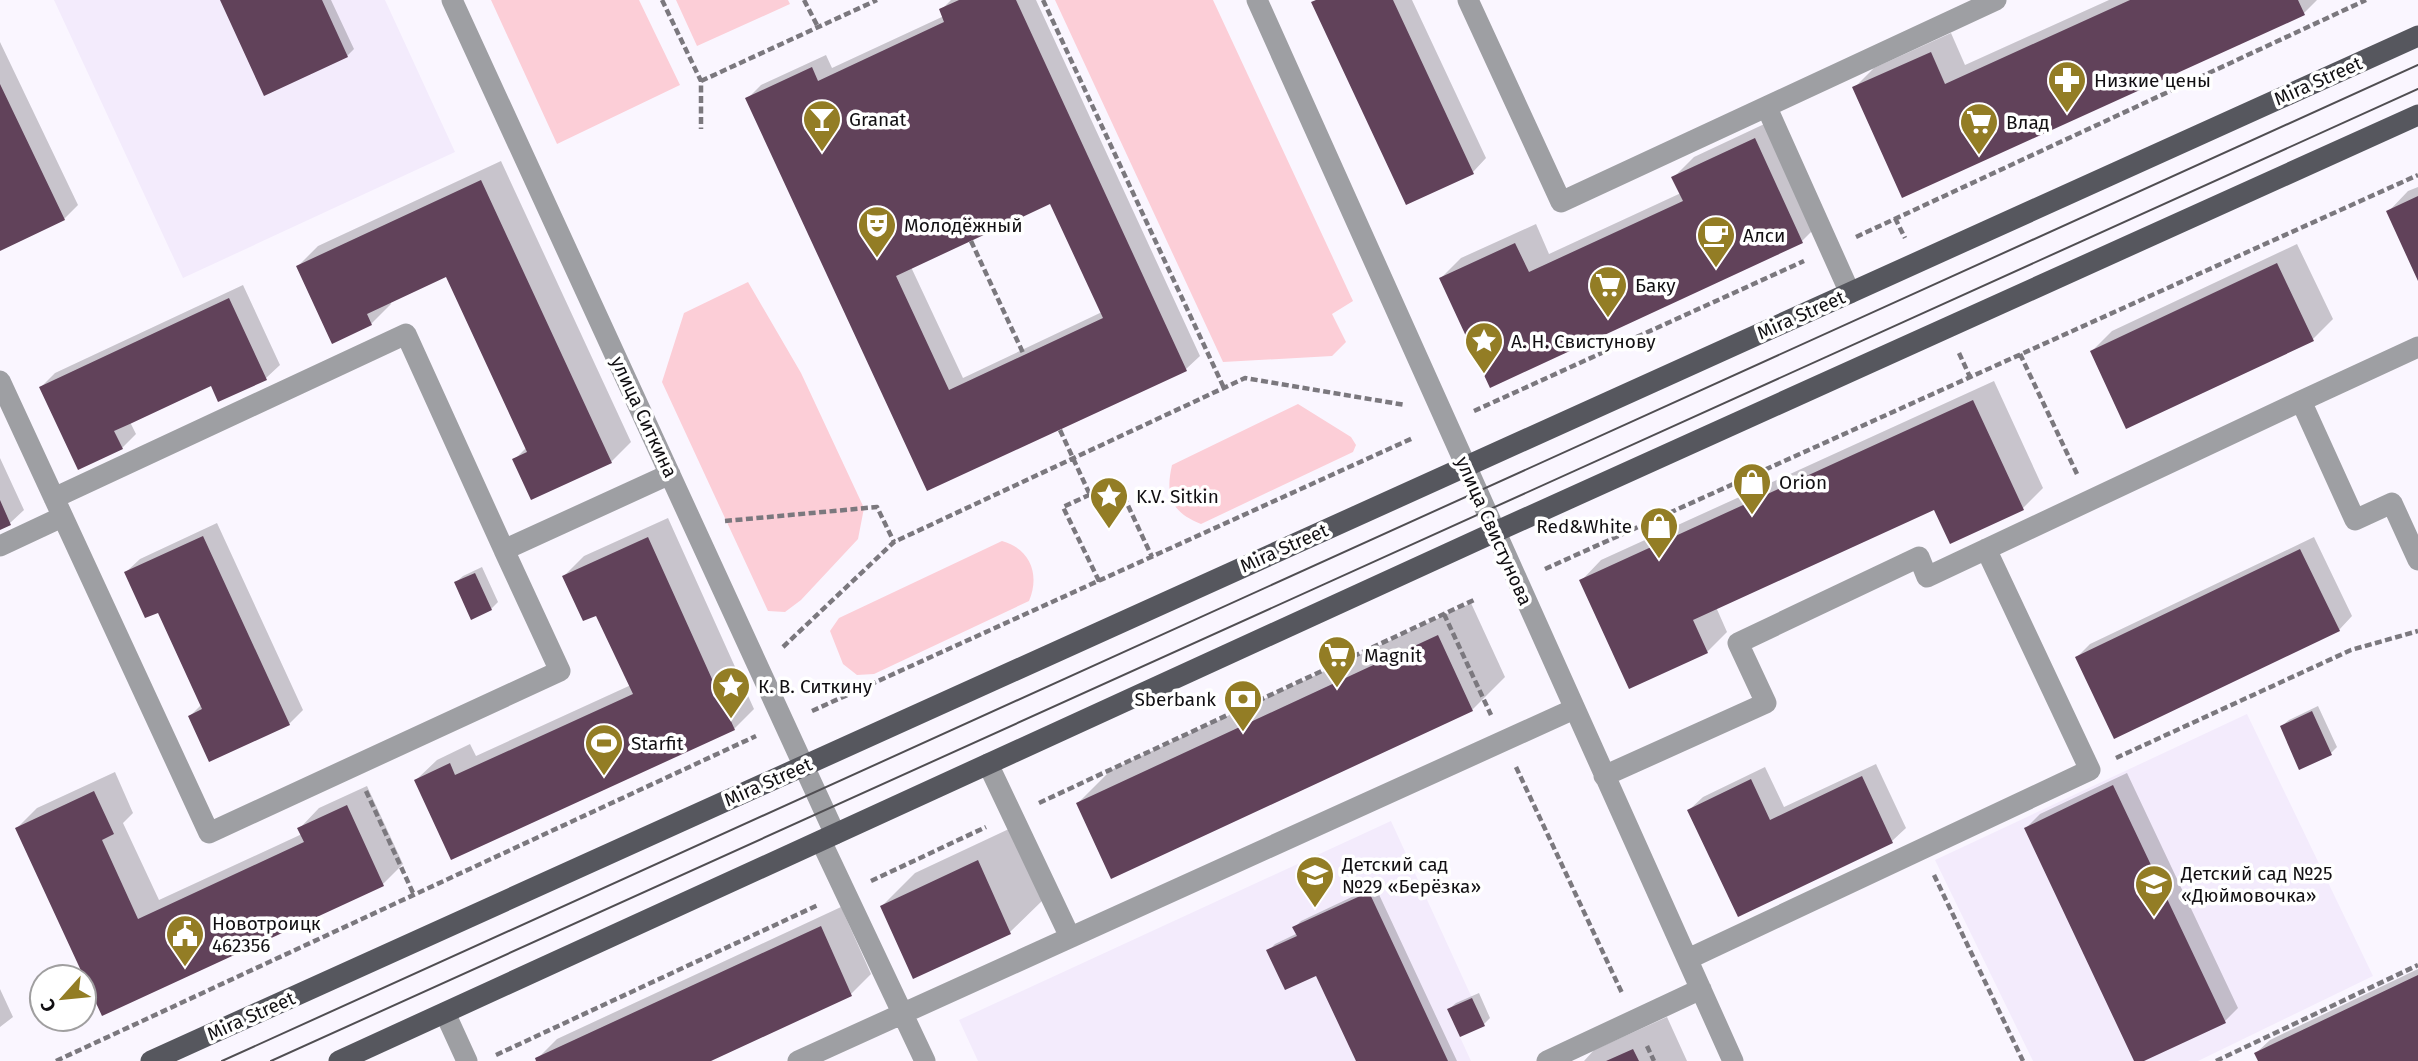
<svg xmlns="http://www.w3.org/2000/svg" width="2418" height="1061" font-family="'Fira Sans',sans-serif">
  <rect width="100%" height="100%" fill="#faf6ff"/>
  <path fill="#f3ebfc" d="M54,0H385L455,152L183,278Z
    M2247,714L2373,976L2198,1061H2033L1935,860Z
    M1391,821L1472,998L1447,1009L1471,1061H978L959,1020Z"/>
  <path fill="#fcced7" d="M491,0H639L680,85L557,144Z
    M676,0H788L790,4L697,46Z
    M1055,0H1213L1353,301L1332,314L1346,342L1332,356L1223,362Z
    M748,282L801,373L864,508L858,539L801,600L785,612L768,611L662,382L684,313Z
    M1298,404L1351,437L1356,445L1353,452L1201,524C1171,512 1165,496 1172,465Z
    M1002,541C1031,549 1040,575 1029,601L874,674L857,675L843,664L830,631L839,618Z"/>
  <path fill="#0003" fill-rule="evenodd" d="M222,0H331L354,49L347,56Z
    M951,0H1036L1200,356L1186,369L928,489L748,98L761,85L826,55L832,68L944,16L941,10ZM1050,202L1102,312L963,378L911,267Z
    M1316,0H1412L1486,158L1473,172L1314,2Z
    M2109,0H2317L2304,13L1902,196L1854,88L1874,68L1951,33L1965,65Z
    M0,42L78,205L64,219L0,249Z
    M1775,119L1822,221L1802,241L1491,386L1441,278L1461,258L1536,224L1549,254L1681,193L1674,177L1694,157Z
    M501,161L631,442L611,462L514,460L527,447L447,275L390,301L391,304L371,324L298,266L318,246Z
    M2418,187V277L2388,212L2408,191Z
    M2297,244L2333,319L2313,339L2092,351L2112,331Z
    M243,285L280,365L266,378L212,384L130,422L136,434L122,448L41,387L55,373Z
    M1994,381L2043,488L2023,508L1950,542L1935,508L1716,607L1727,632L1707,652L1630,687L1581,581L1601,560Z
    M0,458L24,510L10,523L0,528Z
    M668,518L754,709L734,729L452,858L416,780L437,760L470,744L476,756L631,685L597,613L564,576L584,556Z
    M217,523L303,710L289,724L190,716L202,704L158,610L126,572L140,559Z
    M2314,537L2352,616L2339,630L2077,657L2090,644Z
    M482,567L498,602L491,609L456,582L463,576Z
    M1471,603L1505,677L1472,710L1078,803L1111,770Z
    M2318,706L2337,747L2331,753L2282,726L2289,720Z
    M1876,764L1906,828L1892,841L1739,915L1689,810L1703,797L1765,767L1784,807Z
    M115,772L133,813L123,823L159,900L302,834L299,829L319,808L367,786L403,864L383,884L103,1014L17,828L37,808Z
    M2127,773L2238,1008L2225,1021L2140,1061H2136L2026,828L2040,814Z
    M1011,828L1044,899L1010,932L914,977L882,906L915,873Z
    M1375,886L1457,1061H1357L1317,973L1268,951L1275,944L1298,933L1295,927L1301,921Z
    M841,907L871,974L851,994L706,1061H538L537,1059L557,1039Z
    M2418,969V1061H2260L2256,1053L2270,1040Z
    M0,989L13,1017L0,1027Z
    M1479,993L1490,1018L1484,1024L1449,1009L1456,1003Z
    M1667,1017L1687,1061H1584L1594,1050Z"/>
  <path fill="#61425a" fill-rule="evenodd" d="M220,0H322L348,57L264,96Z
    M959,0H1016L1187,371L927,491L745,98L812,67L818,81L944,22L939,9ZM1050,204L1103,318L949,390L896,276Z
    M1316,0H1393L1474,174L1406,205L1311,2Z
    M2130,0H2298L2305,15L1902,198L1852,87L1931,52L1945,84Z
    M0,84L65,220L0,251Z
    M1755,138L1803,243L1490,388L1439,278L1515,243L1529,272L1683,201L1671,177Z
    M481,180L612,463L531,500L512,459L527,452L446,277L367,314L372,325L332,344L296,266Z
    M2418,196V281L2386,211Z
    M2277,263L2314,341L2126,429L2090,351Z
    M229,298L267,380L218,402L211,386L132,423L114,431L123,449L78,470L39,387Z
    M1973,400L2024,510L1950,544L1934,510L1693,620L1708,653L1629,689L1579,580Z
    M0,500L11,525L0,530Z
    M203,536L290,725L209,762L188,716L202,709L158,613L145,618L124,572Z
    M648,537L735,730L451,860L414,780L450,763L455,775L633,694L596,616L583,621L562,576Z
    M2300,549L2340,631L2114,739L2075,657Z
    M475,573L492,610L471,620L454,582Z
    M1438,635L1473,711L1111,879L1076,803Z
    M2312,711L2332,755L2299,770L2280,726Z
    M1862,776L1893,843L1738,917L1687,810L1751,779L1770,820Z
    M2113,785L2226,1023L2144,1061H2134L2024,828Z
    M94,791L114,834L102,840L138,919L304,842L297,828L347,805L384,886L102,1016L15,828Z
    M978,860L1011,934L913,979L880,906Z
    M1369,892L1448,1061H1356L1316,976L1285,990L1266,950L1297,936L1292,927Z
    M821,926L852,996L802,1019L711,1061H536L535,1058Z
    M2418,975V1061H2258L2254,1053Z
    M1472,998L1485,1026L1460,1037L1447,1009Z
    M1633,1049L1639,1061H1606Z"/>
  <g fill="none" stroke-linecap="round" stroke-linejoin="round">
    <path stroke="#7b787e" stroke-width="4.5" stroke-dasharray="7 3.5" stroke-linecap="butt" d="M662,0L701,81V129
      M804,0L818,27
      M1043,0L1224,388
      M701,81L877,0
      M1895,218L1905,238
      M1856,237L2366,0
      M971,241L1024,355
      M1959,353L1970,377
      M2020,354L2077,474
      M1474,411L1804,261
      M1060,430L1090,495
      M725,521L877,507L894,542
      M1545,569L2418,175
      M1099,581L1063,507L1117,482L1152,557
      M1444,614L1491,715
      M783,647L894,542L1245,378L1405,405
      M812,711L1413,438
      M2116,758L2351,650L2418,631
      M1516,767L1622,993
      M366,791L414,895
      M1039,803L1476,599
      M1934,875L2023,1061
      M871,881L986,827
      M1647,1046L1654,1061
      M496,1055L818,905
      M56,1061L756,736
      M2216,1061L2418,965"/>
    <path stroke="#9e9fa3" stroke-width="21" d="M452,0L835,834
      M1257,0L1733,1061
      M1468,0L1561,202L1996,0
      M1767,108L1850,293
      M2418,347L2301,401L2355,520L2392,503L2418,560
      M0,381L209,833L560,671L504,550L670,474
      M54,498L406,334L504,550
      M0,546L62,517
      M988,764L1070,937
      M1604,776L1766,703L1738,643L1919,557L1927,577L2301,401
      M821,841L925,1061
      M1688,959L2090,770L1986,549
      M445,1013L467,1061
      M798,1061L1574,709
      M1547,1061L1701,989"/>
    <path stroke="#56575e" stroke-width="21" d="M151,1061L2418,36
      M339,1061L1495,532L2418,115"/>
    <path stroke="#504e52" stroke-width="2" d="M222,1061L2418,65
      M271,1061L2418,89"/>
  </g>
  <defs>
    <symbol id="pharmacy-pin" viewBox="-11 -11 22 30"><path d="M0 17L-7.5 6A9.5 9.5 0 1 1 7.5 6Z" fill="#937d25" stroke="#fff"/><path d="M-2-6h4v4h4v4h-4v4h-4v-4h-4v-4h4Z" fill="#fff"/></symbol>
    <symbol id="bar-pin" viewBox="-11 -11 22 30"><path d="M0 17L-7.5 6A9.5 9.5 0 1 1 7.5 6Z" fill="#937d25" stroke="#fff"/><path d="M-6-5H6L.8 .8V4.5H3.5V6h-7V4.5H-.8V.8Z" fill="#fff"/></symbol>
    <symbol id="supermarket-pin" viewBox="-11 -11 22 30"><path d="M0 17L-7.5 6A9.5 9.5 0 1 1 7.5 6Z" fill="#937d25" stroke="#fff"/><path d="M-6-5.5h2.5l.6 2H6L4.5 2H-2.5L-4.4-4H-6ZM-1.5 3.2a1.3 1.3 0 1 0 .1 0ZM3 3.2a1.3 1.3 0 1 0 .1 0Z" fill="#fff"/></symbol>
    <symbol id="theatre-pin" viewBox="-11 -11 22 30"><path d="M0 17L-7.5 6A9.5 9.5 0 1 1 7.5 6Z" fill="#937d25" stroke="#fff"/><path d="M-5-5.5Q0-4 5-5.5V0Q5 5 0 6Q-5 5-5 0ZM-3.3-2.5H-1v1.5H-3.3ZM1-2.5H3.3v1.5H1ZM-2.8 1Q0 5.5 2.8 1Z" fill="#fff"/></symbol>
    <symbol id="cafe-pin" viewBox="-11 -11 22 30"><path d="M0 17L-7.5 6A9.5 9.5 0 1 1 7.5 6Z" fill="#937d25" stroke="#fff"/><path d="M-5.5-4.5H6V0H3Q3 3.5 0 3.5H-2.5Q-5.5 3.5-5.5 0ZM3-3.2v2h1.7v-2ZM-6 4.5H4V6H-6Z" fill="#fff"/></symbol>
    <symbol id="sight-pin" viewBox="-11 -11 22 30"><path d="M0 17L-7.5 6A9.5 9.5 0 1 1 7.5 6Z" fill="#937d25" stroke="#fff"/><path d="M0-6L1.8-2.2L6-1.7L2.9 1.2L3.7 5.4L0 3.3L-3.7 5.4L-2.9 1.2L-6-1.7L-1.8-2.2Z" fill="#fff"/></symbol>
    <symbol id="shop-pin" viewBox="-11 -11 22 30"><path d="M0 17L-7.5 6A9.5 9.5 0 1 1 7.5 6Z" fill="#937d25" stroke="#fff"/><path d="M-5-2.5h2.3a2.7 3.5 0 0 1 5.4 0H5L5.5 6h-11ZM-1.5-2.5h3a1.5 2.3 0 0 0-3 0Z" fill="#fff"/></symbol>
    <symbol id="bank-pin" viewBox="-11 -11 22 30"><path d="M0 17L-7.5 6A9.5 9.5 0 1 1 7.5 6Z" fill="#937d25" stroke="#fff"/><path d="M-6-4H6V4H-6ZM0-2.3a2.3 2.3 0 1 0 0 4.6a2.3 2.3 0 1 0 0-4.6Z" fill="#fff"/></symbol>
    <symbol id="stadium-pin" viewBox="-11 -11 22 30"><path d="M0 17L-7.5 6A9.5 9.5 0 1 1 7.5 6Z" fill="#937d25" stroke="#fff"/><path d="M0-5a6.5 5 0 1 0 0 10a6.5 5 0 1 0 0-10ZM-3.5-1.8h7v3.6h-7Z" fill="#fff"/></symbol>
    <symbol id="school-pin" viewBox="-11 -11 22 30"><path d="M0 17L-7.5 6A9.5 9.5 0 1 1 7.5 6Z" fill="#937d25" stroke="#fff"/><path d="M0-5L7-2L0 1L-7-2ZM-4 1L0 2.5L4 1V4Q0 6-4 4Z" fill="#fff"/></symbol>
    <symbol id="civic-pin" viewBox="-11 -11 22 30"><path d="M0 17L-7.5 6A9.5 9.5 0 1 1 7.5 6Z" fill="#937d25" stroke="#fff"/><path d="M-.6-6.5H3V-4.5H.6V-3L4-1V1h2V6H-6V1h2V-1L-.6-3ZM-1.2 2.5V6h2.4V2.5Z" fill="#fff"/></symbol>
  </defs>
  <g fill-rule="evenodd">
    <use href="#pharmacy-pin" x="2045" y="58" width="44" height="60"/>
    <use href="#bar-pin" x="800" y="97" width="44" height="60"/>
    <use href="#supermarket-pin" x="1957" y="100" width="44" height="60"/>
    <use href="#theatre-pin" x="855" y="203" width="44" height="60"/>
    <use href="#cafe-pin" x="1694" y="213" width="44" height="60"/>
    <use href="#supermarket-pin" x="1586" y="263" width="44" height="60"/>
    <use href="#sight-pin" x="1462" y="319" width="44" height="60"/>
    <use href="#shop-pin" x="1730" y="460" width="44" height="60"/>
    <use href="#sight-pin" x="1087" y="474" width="44" height="60"/>
    <use href="#shop-pin" x="1637" y="504" width="44" height="60"/>
    <use href="#supermarket-pin" x="1315" y="633" width="44" height="60"/>
    <use href="#sight-pin" x="709" y="664" width="44" height="60"/>
    <use href="#bank-pin" x="1221" y="677" width="44" height="60"/>
    <use href="#stadium-pin" x="582" y="721" width="44" height="60"/>
    <use href="#school-pin" x="1293" y="853" width="44" height="60"/>
    <use href="#school-pin" x="2132" y="862" width="44" height="60"/>
    <use href="#civic-pin" x="163" y="912" width="44" height="60"/>
  </g>
  <g text-anchor="middle" dominant-baseline="central" stroke-width="7" stroke-linejoin="round" paint-order="stroke">
    <g font-size="19" fill="#110f12" stroke="#fff" text-anchor="start">
      <text x="2094" y="80">Низкие цены</text>
      <text x="849" y="119">Granat</text>
      <text x="2006" y="122">Влад</text>
      <text x="904" y="225">Молодёжный</text>
      <text x="1743" y="235">Алси</text>
      <text x="1635" y="285">Баку</text>
      <text x="1511" y="341">А. Н. Свистунову</text>
      <text x="1779" y="482">Orion</text>
      <text x="1136" y="496">K.V. Sitkin</text>
      <text x="1632" y="526" text-anchor="end">Red&amp;White</text>
      <text x="1364" y="655">Magnit</text>
      <text x="758" y="686">К. В. Ситкину</text>
      <text x="1216" y="699" text-anchor="end">Sberbank</text>
      <text x="631" y="743">Starfit</text>
      <text x="1342" y="864">Детский сад<tspan x="1342" dy="22">№29 «Берёзка»</tspan></text>
      <text x="2181" y="873">Детский сад №25<tspan x="2181" dy="22">«Дюймовочка»</tspan></text>
      <text x="212" y="923">Новотроицк<tspan x="212" dy="22">462356</tspan></text>
    </g>
    <g font-size="19" fill="#110f12" stroke="#fff">
      <text transform="translate(2318 81) rotate(-24)">Mira Street</text>
      <text transform="translate(1801 315) rotate(-24)">Mira Street</text>
      <text transform="translate(644 417) rotate(65)">улица Ситкина</text>
      <text transform="translate(1494 531) rotate(66)">улица Свистунова</text>
      <text transform="translate(1284 548) rotate(-24)">Mira Street</text>
      <text transform="translate(768 782) rotate(-24)">Mira Street</text>
      <text transform="translate(251 1016) rotate(-24)">Mira Street</text>
    </g>
  </g>
  <g transform="translate(63 998) rotate(243)"><circle r="33" fill="#ffffff" stroke="#a09fa0" stroke-width="2"/>
  <path d="M0-5L12 26L0 18L-12 26Z" fill="#937d25"/>
  <text y="-10" font-size="19" font-weight="bold" text-anchor="middle" fill="#110f12">С</text>
  </g>
</svg>
